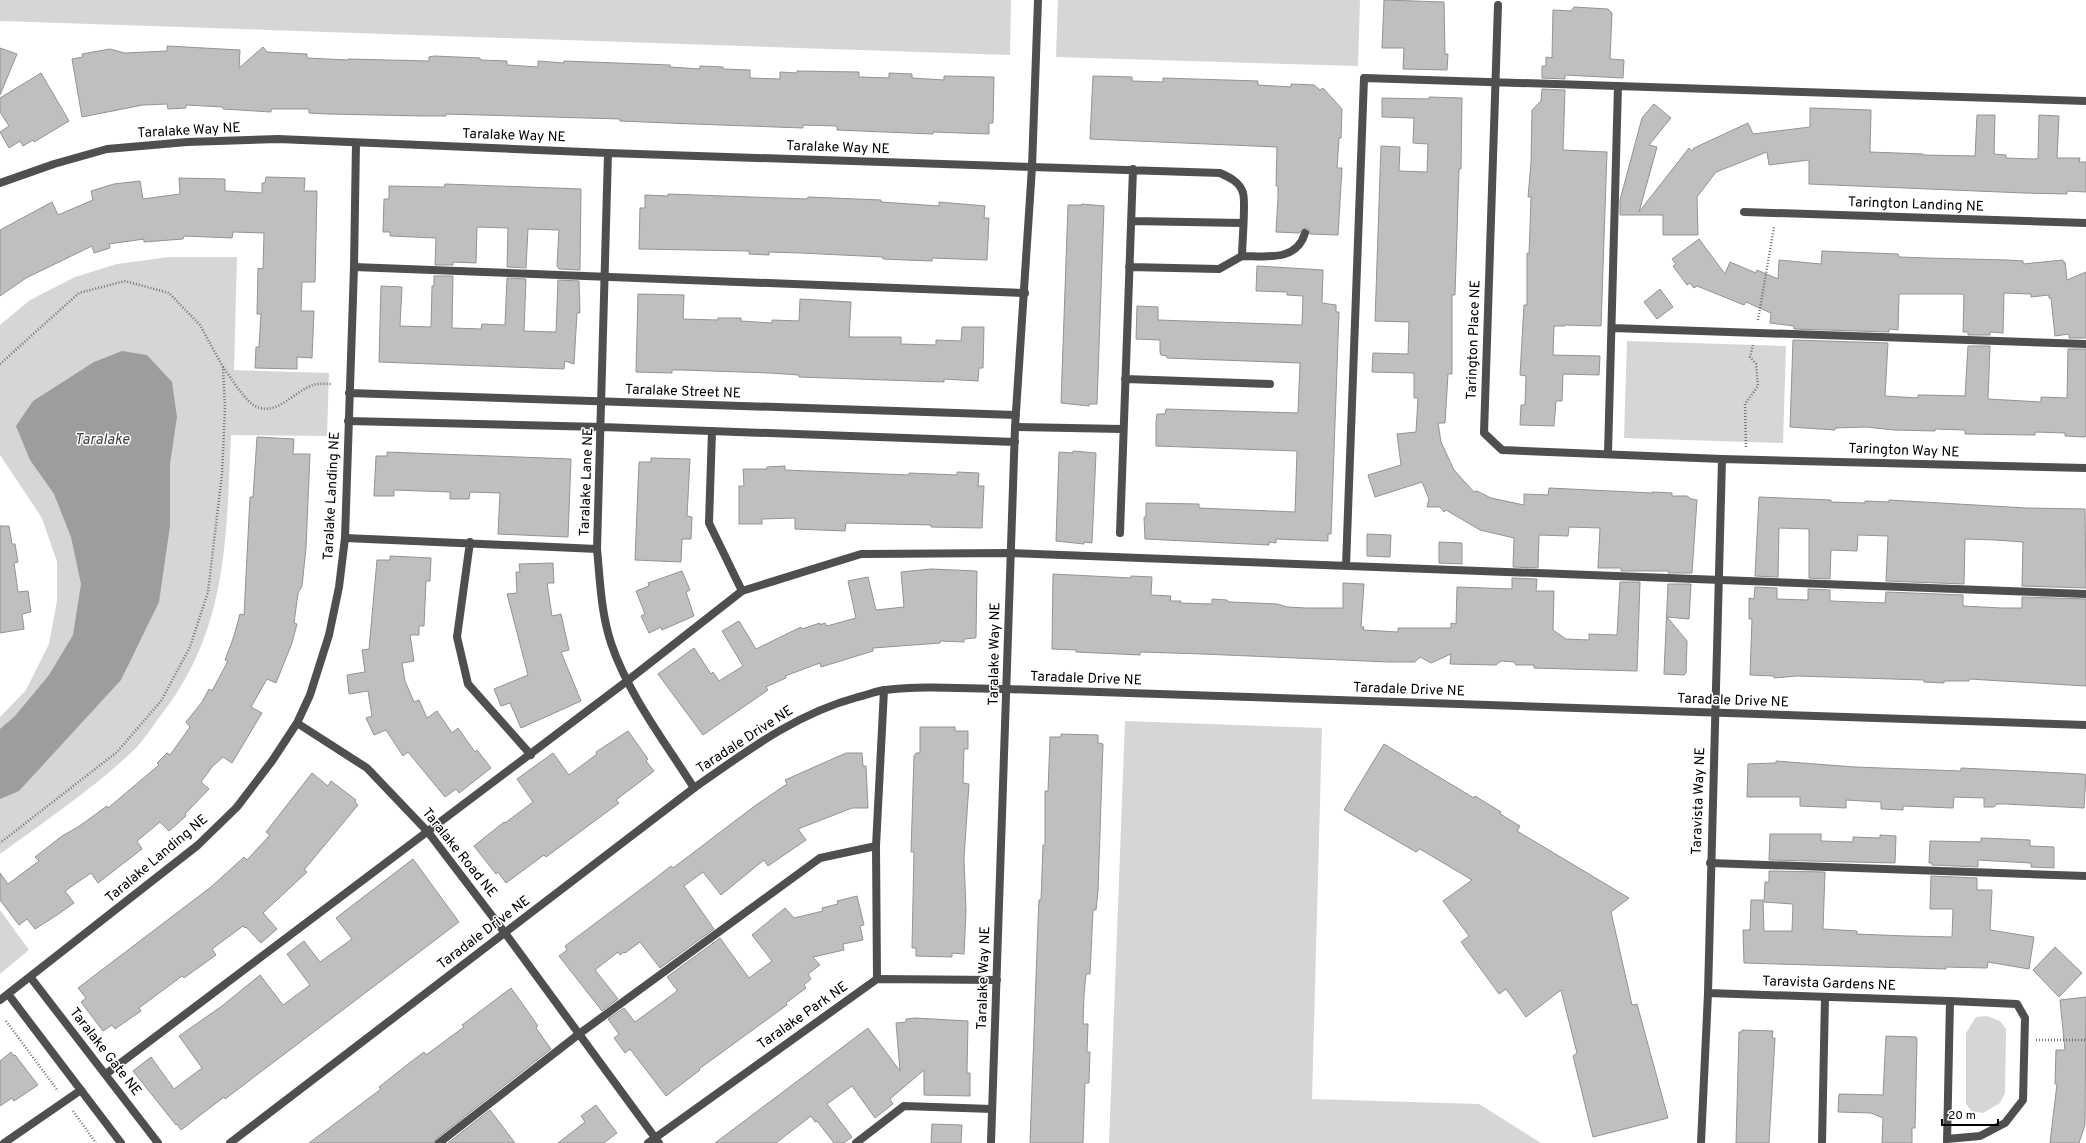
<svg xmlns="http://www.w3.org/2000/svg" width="2086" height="1143" font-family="Overpass,sans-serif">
  <rect width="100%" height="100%" fill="#fff"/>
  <path fill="#d6d6d6" d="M0,0H1011L1010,55L0,21Z
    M1058,0H1360L1358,66L1056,57Z
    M169,257H237L234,370L329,373L327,436L231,435C226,541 228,632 158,719C151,729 143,741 134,750C93,789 45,821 0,854V717L26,690L49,644L57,601V562L42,518L0,455V325L30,300L75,277L117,264Z
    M1627,341L1786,346L1783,443L1624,438Z
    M1125,721L1322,728L1312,1099L1479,1104L1541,1143H1109Z
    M0,910L29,950L0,974Z
    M1987,1016L2000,1021L2006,1029L2005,1093L2000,1103L1983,1113L1971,1111L1966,1104V1033L1976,1017Z"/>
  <path fill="#9d9d9d" d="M122,351L147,355L172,382L177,417L170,464V526L159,602L121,680L19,791L0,799V729L15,716L49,675L73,635L81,584L71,537L54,494L30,460L16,426L33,401L94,362Z"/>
  <path fill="#bfbfbf" stroke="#939393" d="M1384,0L1444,2L1445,54H1448L1447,70L1403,69L1404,48H1382Z
    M1574,7L1608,9L1612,13L1610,59L1624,60L1623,78L1565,75V79L1542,78V66H1546V57L1552,58L1553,10L1571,11Z
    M167,46L240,50L239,68L263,47L267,52L307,54V58L348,60V59L429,61V57L434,56L480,58V60L507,61V65L538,67V61L564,63V61L670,65V67L700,69V66L723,67V69L750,70V78L780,79V72L797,73V71L859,72V77L889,78V73L912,74V78L944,80V76L994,77L993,123H989V134L933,132V134L837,130V126L803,125V128L694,124L620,121V119L446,114V116H424L328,114L309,113V109H271V112L223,109V107L186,105V108L168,109L167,104L143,105L82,117L72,59L83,57L82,54L110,49L125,53L167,51Z
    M0,48L17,54L0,95Z
    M41,73L69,121L34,142L33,140L23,146L20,141L9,148L0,132L9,126L0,112V98Z
    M1093,76L1132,77V81L1163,82V78L1258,81V85L1291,87V84L1314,85L1320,90L1323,88L1342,109L1341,138H1339L1337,168H1342L1338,235L1310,234L1309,229L1305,228L1299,233L1276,232L1278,198V186H1276L1277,147L1090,139Z
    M1542,89L1565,90L1563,150L1607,152L1601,326L1565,325V326H1554L1553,355L1600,356L1599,375L1563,374L1562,401H1556L1554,426L1520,425L1521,405H1525L1526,376L1520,375L1524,305H1527V253L1529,254L1530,228L1531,197H1528L1531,163L1532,110L1541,101Z
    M1429,97L1462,98L1461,169H1459L1455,295H1452V374H1448L1445,423H1438L1441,442L1454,470L1474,492L1477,491L1491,498L1524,505V494L1548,495L1549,488L1652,493V492L1672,493V496H1687L1691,499L1697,500L1692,573H1668L1669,571H1621V568H1598L1600,528L1569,527L1568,536L1539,535L1538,568L1513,567L1514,538L1480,530L1446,510L1444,512L1440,507H1427L1429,499L1422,482L1375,497L1368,475L1401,465L1397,434L1416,432L1418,398H1414V373L1372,372L1373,353L1408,354L1409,322L1375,321L1381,146L1400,147L1399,171L1427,172L1428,144L1413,143L1414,118L1382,117V98L1429,99Z
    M1654,104L1671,118L1649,145L1657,147L1639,212L1689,148L1692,151L1694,148L1748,123L1753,134L1810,127V108L1871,110L1870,152L1923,154V155L1975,156L1977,115H1995L1994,154L2006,155V158L2035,159L2038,158L2039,115L2059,116L2057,158H2080L2079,162H2086V192L2067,191V194L2024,193L1809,184V160L1769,165L1767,152L1716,172L1697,197L1698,235H1663V215H1620V200L1642,118Z
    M266,177L305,178L304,191H317L315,282H302L301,311H314L312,358L297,357V369L255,368L256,347H259L261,314H257L258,268L263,269L264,233L233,232L232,238L184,236L183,239L144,242V239L109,244L110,248L94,253L92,246L26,278L0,296V230L52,202L58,215L93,200L91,191L114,184L140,181L143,199L180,194L179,178L225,179V191L262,193V183H265Z
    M445,184L581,189L580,270L559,269L557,266L559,230L528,229L526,268L507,267L508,228L477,227L476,263L453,262V265H435L436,238L390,236V232H383L384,199H389V186L438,187H444Z
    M668,194L807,199L808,197L881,200V202L939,206V202L985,206L984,218H989L987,260L932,258V261L906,260L883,259V257L801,253L769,252V255L749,254V251L639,249L640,208H645V195L668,196Z
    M1082,204L1104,206L1097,404H1089V406L1061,403L1068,205H1082Z
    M1699,239L1725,274L1730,262L1756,273L1757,270L1778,279L1779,260L1821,264L1822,251L1898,254L1899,257L1927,258L2007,260L2023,261V264L2063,260V262H2065L2067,280L2086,272V338H2069V334L2055,336L2051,298H2049V295L2031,297V294L2004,293L2003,333L1990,332V335H1968V332H1963L1964,295L1962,294H1899L1898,330L1889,329V332L1794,329V326L1770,323L1771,313L1746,302L1744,305L1697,286L1694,288L1690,283L1687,285L1673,266L1676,264L1672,259Z
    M1257,266L1323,270L1322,303L1336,305V312H1339L1331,534H1328V541L1276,539V543L1269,542V545L1145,539L1144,517H1146V503L1199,504V508L1295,512L1297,451L1156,446V422L1157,414H1165L1166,409L1298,413L1300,363L1167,358V356L1161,355L1160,352V340L1136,339L1137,306L1158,307V320L1302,325L1303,296L1287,295V292L1256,291Z
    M434,276H453L452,328L481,329L482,324L505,325L507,278L526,279L524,331L556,332L558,280L579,281L580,313H577L574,364L565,361L564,369L379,362L381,286L402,287L400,326L431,327L432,286H434Z
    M1660,289L1673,307L1657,319L1644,302Z
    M638,294L684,295L683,319L718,320V318H741V321L772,323V320L799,321L800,299L851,302L849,337H901V344L936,345V340L961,341L962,327H984L983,368H979L978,381L944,379V382L799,377V375L770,373L682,370H672V373L636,372Z
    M1793,340L1888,343L1885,396L1918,398V395H1924L1965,396L1968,346H1990L1988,399L2041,402V397L2067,398L2068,349H2086V435L2085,437L2065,436V433L2035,432V435L1965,434V430L1935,429V431L1894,430L1866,427L1835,428V430L1790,427Z
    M257,437L294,439L293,454H310L306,548L302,586L298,593L294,623L297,624L292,643L276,683L267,679L251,707L262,713L232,763L223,757L212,767L201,782L209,789L185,814L186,816L169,831L160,822L137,841L142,849L98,883L91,873L65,891L74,903L57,915L35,929L27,919L19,925L0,900V873L8,884L39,861L35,857L62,836L78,827L107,806L108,808L159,765L157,763L167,753L170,755L190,727L186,722L202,702L209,689L212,691L228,661L225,660L234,636L240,614L244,615L250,497H253Z
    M1073,451L1096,453L1092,543L1084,542V544L1056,541L1059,452L1073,453Z
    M387,452L571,459L568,537L498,534L500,493L470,492L469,499H450V492L394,490V496H374L376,456H387Z
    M651,458L690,459L687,516L692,517L691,539H682L681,562L635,560L639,462H651Z
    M785,466V470L909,475V473L957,475V472L979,473L978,486H984L982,528L931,527V525L846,523L845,531L795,529V518L762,519V524H739V486H744L743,469H767V467Z
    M1759,497L1831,500V502L1865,503V501L1889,502V500L2026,508L2085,509L2086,588L2022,586L2023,542L1995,540L1965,539L1964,584L1886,581L1888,536L1858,535L1857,551L1831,550L1830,579L1809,578V529L1779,528L1778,577L1755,576Z
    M0,526H9L12,544H15L18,562L14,563L18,592L28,591L31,612L22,614L24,629L0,633Z
    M1367,534L1391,535L1390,557L1367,556Z
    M1439,542L1462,543V564L1439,563Z
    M390,556L431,558L430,581H426L424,626H419V635H410L414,661L402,663L405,681L414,702L419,700L427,718L437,711L452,733L458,728L475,752L477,750L491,768L459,793L456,789L445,797L408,752L403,756L386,730L374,735L366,718L372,716L368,691L349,694L347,675L365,672L362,650L369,649L377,560H390Z
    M553,563L554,583H547L552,616L561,614L569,650L561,652L581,701L521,728L510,703L501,706L494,689L528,675L507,594L517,593L516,572H520L519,564Z
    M931,569L977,571L976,637L975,638L964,639V642L940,641V643L873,648V651L821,667L820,663L785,676L786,678L766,687L768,690L703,735L658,674L694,648L711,674L713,672L719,681L743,666L722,631L739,621L756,649L801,627L802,629L820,623V625L825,623L827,626L856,618L848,581L868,577L876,610L904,607L901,572Z
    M682,571L690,590L686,592L694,616L662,630L661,627L649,633L641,616L645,614L636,591L649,586L648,583Z
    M1053,574L1131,578V576L1152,577L1151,595L1171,596L1170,601H1181L1180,603L1212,604V599L1227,600V601L1231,602L1277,604L1287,607L1306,608H1343V583L1364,584L1361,627H1364L1363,630L1398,632V628H1451V623L1456,624L1457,587L1512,589V578L1537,579L1536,591H1554L1553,630L1566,639L1589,640V634L1617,635L1620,582H1640L1637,671L1534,668V665H1516L1514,662L1501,661L1496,665L1450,664L1451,654L1431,663L1420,657L1415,662H1389L1203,654L1140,652V655L1076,652V650L1052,649Z
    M1668,584H1691L1689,619L1667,617L1687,641L1686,673L1684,675L1664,674V673Z
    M1755,587L1777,588V599L1808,600V589L1830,590V601L1885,603L1886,592L1963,595V606L2002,608H2022V597L2086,599V686L1969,679V681H1944V683L1924,682V680L1797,676L1774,678V676L1750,675L1752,619H1749V598L1754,599Z
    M920,727H955V731H968V749H964L963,783L969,784L964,858L966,911L964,954L952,953V957L916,956V948H912L914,852H911L914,756L916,753H920Z
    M628,731L648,759L646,761L654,771L616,800L619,803L546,857L544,855L506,883L498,872L496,874L474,846L504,822L505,823L533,802L517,779L553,753L569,775L597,754L596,752Z
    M1061,734L1098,735V743L1103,744L1098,891L1096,910H1093L1090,974H1086L1084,995L1083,1024H1088L1087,1052H1090L1089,1083H1085L1083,1143H1030L1038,922L1039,900H1041L1043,845H1045V791H1048L1050,737H1061Z
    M1384,744L1474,798L1475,796L1501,812L1500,814L1520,826L1517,831L1629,898L1611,912L1632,1005L1637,1004L1668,1118L1593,1137L1573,1056L1577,1053L1561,990L1526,1017L1506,989L1499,994L1461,942L1469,936L1443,901L1472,880L1420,849L1416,852L1344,810Z
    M846,753H862L863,766H866L868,808H852L798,829L806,840L768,866L764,860L721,895L703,872L684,886L714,929L660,968L640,942L625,953L624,952L620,955L618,952L595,970L618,999L602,1011L559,956L567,950L565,946L653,880L671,866L673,868L756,805L787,784L785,780Z
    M1776,761L1855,767L1961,771V768L2083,774L2086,775L2084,808L2005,804H1997L1994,807H1984V798L1954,797L1953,808L1903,806V810L1881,809V802L1846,800V808L1800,806V797H1747L1748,764L1776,763Z
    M312,773L328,786L331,781L356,800L355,802L358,805L304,870L307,872L263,913L277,929L261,943L246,927L245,928L243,926L212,949L216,955L184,978L182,976L139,1008L141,1011L115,1029L112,1025L103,1031L81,1002L86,998L78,988L211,887L244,857L247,860L270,835L266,832Z
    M1770,834H1821V841L1853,842V837L1880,838V835L1896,836L1895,863L1769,860Z
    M1981,838L2030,840V846L2054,847V868L2031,867V863L1978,860V867L1932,865V863H1929L1930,841L1981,842Z
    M413,859L459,922L225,1099L224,1097L181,1130L177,1124L176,1125L133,1071L151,1057L174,1089L202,1068L179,1036L222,1006L260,975L283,1005L310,985L287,954L304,941L320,962L352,939L336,918Z
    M1769,871L1825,872L1823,929L1857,931V934L1906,936L1952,937L1953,909H1930L1931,876L1977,878V890H1992L1990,930L2034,937L2029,969L1988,962L1987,968L1946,967V969L1744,963L1743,930H1750L1751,900H1763L1764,931H1792L1793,904L1764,902L1765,882H1769Z
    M857,896L864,925L860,926L863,940L843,944L844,950L813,957L820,965L808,974L811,979L804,985L806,988L786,1003L787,1005L699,1069L700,1070L666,1096L630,1049L625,1053L614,1038L619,1034L608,1019L624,1008L635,1022L676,992L677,990L667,977L720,938L749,978L772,961L752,935L785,908L794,918L823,911L822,908L838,904L837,901Z
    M2055,947L2082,973L2059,997L2033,970Z
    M511,988L524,1006L538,1026L536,1028L551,1049L436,1139L434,1143H309L381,1089L379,1087L412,1061L424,1052L426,1055L464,1027L462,1025Z
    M2086,997L2085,1125L2079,1143H2050L2057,1084H2055L2056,1050H2065L2060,1000Z
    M915,1018L968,1021L967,1073H970V1096L924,1095V1070L890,1099L893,1104L875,1118L852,1086L827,1104L852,1137L844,1143H834L817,1121L815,1122L811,1116L776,1143H715L868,1028L900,1071L896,1023L906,1022V1019Z
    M1742,1030L1773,1031L1772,1038H1775L1769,1143H1736L1739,1032H1742Z
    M1886,1036L1916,1037L1917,1039L1915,1128H1912V1143H1882L1883,1118L1871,1113L1838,1112L1839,1094L1883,1095Z
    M11,1052L14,1056L15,1055L38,1085L14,1101L12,1098L0,1106V1061Z
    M596,1105L617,1133L604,1143H558L585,1122L581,1116Z
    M490,1110L515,1143H448Z
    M932,1124L962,1125L961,1143H931Z"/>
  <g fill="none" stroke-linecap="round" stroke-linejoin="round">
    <path stroke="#717171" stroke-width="2.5" stroke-dasharray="1 2" stroke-linecap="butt" d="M1758,320L1774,227
      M0,364L79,293L125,281L169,293L200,325L223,367L225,408L222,474L208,592L190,647L161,701L117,752L0,843
      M223,367C231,378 242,396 252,404C274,420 294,391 313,385C319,383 326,384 332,384
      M1746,447L1745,404L1758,386L1756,364L1750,357L1753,345
      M6,1021L58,1091
      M2036,1040H2086
      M73,1111L96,1143"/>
    <path stroke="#4f4f4f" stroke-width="8" d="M1032,167L1220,173C1229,177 1240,182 1243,193C1246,202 1242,243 1242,256L1219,269L1129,267
      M1131,221L1242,223
      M1242,256C1265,256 1297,262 1305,233
      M354,267L1025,293
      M1612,328L2086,344
      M1125,379L1270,384
      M1015,427L1123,429
      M712,431L709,523L742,591
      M1608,453L1618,86
      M1120,533L1133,169
      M345,538L597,549
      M470,542L457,637L468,684L531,755
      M1346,566L1364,78L2086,101
      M1710,863L2086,876
      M877,979L876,846L884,690
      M106,1074L627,681L742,591L861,554L1011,553L2086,594
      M4,1143L81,1090
      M439,1143L579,1034L820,858L876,846
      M856,1143L904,1106L992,1109
      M1822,1143L1825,997"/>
    <path stroke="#4f4f4f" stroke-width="8" d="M1498,5L1484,433L1502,450L1722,459L2086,468
      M608,153L597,549C600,580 601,613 611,643C628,694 665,742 694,788
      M0,183L54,164L107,149L187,142L278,139L608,153L1032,167
      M1744,212L2086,223
      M349,393L1016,415
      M348,421L602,427L1015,442
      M297,723L367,768L428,832L505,933L659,1143
      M31,978L158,1143
      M1708,993L1950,1001L1947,1143
      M8,994L121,1143
      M0,1000L198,845L237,807L272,761L297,723L310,695L329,635L339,587L345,538L354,267L356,143
      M1947,1139L1980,1136L2005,1123L2023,1100L2025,1018L2017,1004L1950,1001
      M648,1143L877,979L997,980
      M991,1143L1015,427L1032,167L1038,0
      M1701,1143L1708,993L1722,459"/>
    <path stroke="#4f4f4f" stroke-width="8" d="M230,1143L694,788C747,751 795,714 858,697C867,695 876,691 885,690C925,685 966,689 1006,689L2086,725"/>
  </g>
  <g text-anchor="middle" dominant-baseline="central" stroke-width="3" stroke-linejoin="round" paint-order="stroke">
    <g font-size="14" fill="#000" stroke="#fff">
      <text transform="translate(189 131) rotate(-3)">Taralake Way NE</text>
      <text transform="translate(514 136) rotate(2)">Taralake Way NE</text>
      <text transform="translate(838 148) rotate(2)">Taralake Way NE</text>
      <text transform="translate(1916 205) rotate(2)">Tarington Landing NE</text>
      <text transform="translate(1474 340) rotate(-88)">Tarington Place NE</text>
      <text transform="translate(683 392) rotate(2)">Taralake Street NE</text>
      <text transform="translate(1904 451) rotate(2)">Tarington Way NE</text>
      <text transform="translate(587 482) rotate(-88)">Taralake Lane NE</text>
      <text transform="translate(332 496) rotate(-87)">Taralake Landing NE</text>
      <text transform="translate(995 654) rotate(-89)">Taralake Way NE</text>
      <text transform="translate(1086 679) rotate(2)">Taradale Drive NE</text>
      <text transform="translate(1409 690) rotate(2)">Taradale Drive NE</text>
      <text transform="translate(1733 701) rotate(2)">Taradale Drive NE</text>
      <text transform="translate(745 740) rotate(-33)">Taradale Drive NE</text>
      <text transform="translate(1699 801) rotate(-88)">Taravista Way NE</text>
      <text transform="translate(459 853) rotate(51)">Taralake Road NE</text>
      <text transform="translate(157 859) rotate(-40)">Taralake Landing NE</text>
      <text transform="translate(484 933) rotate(-37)">Taradale Drive NE</text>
      <text transform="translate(984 978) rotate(-88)">Taralake Way NE</text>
      <text transform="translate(1829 984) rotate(2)">Taravista Gardens NE</text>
      <text transform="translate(803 1016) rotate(-35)">Taralake Park NE</text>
      <text transform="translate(105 1052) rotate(52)">Taralake Gate NE</text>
    </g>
    <g font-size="15" font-style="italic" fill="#3e3e3e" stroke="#fff">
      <text x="102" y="440">Taralake</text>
    </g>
  </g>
  <path d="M1942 1119v6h56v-6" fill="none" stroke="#000000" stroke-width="2"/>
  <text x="1948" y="1119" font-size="12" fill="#000000" stroke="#ffffff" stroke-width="3" paint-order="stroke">20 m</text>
</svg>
